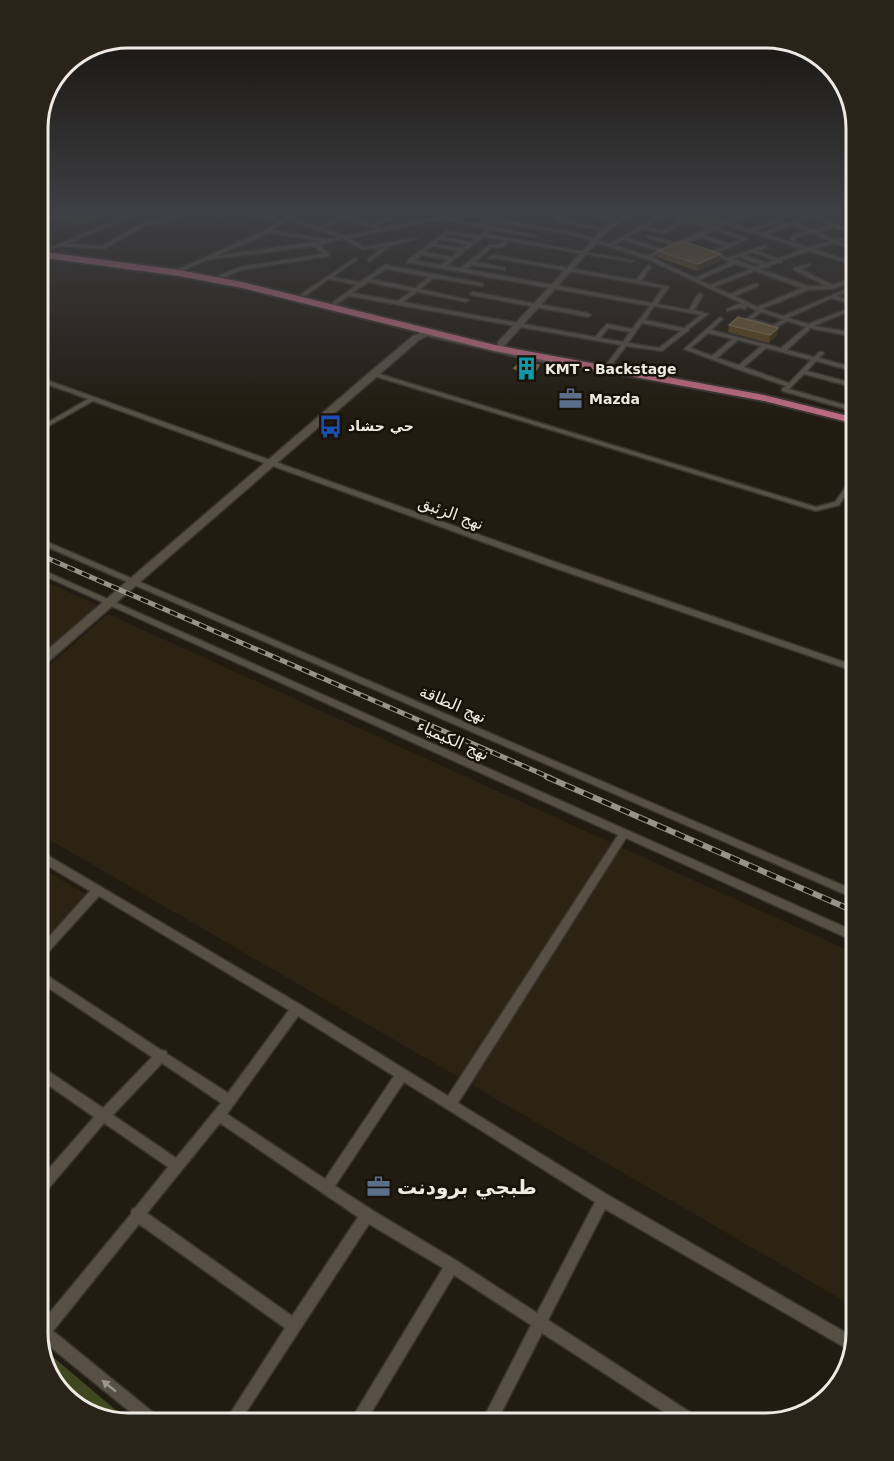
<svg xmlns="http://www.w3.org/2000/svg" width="894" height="1461" font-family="'DejaVu Sans',Vazirmatn,sans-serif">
  <rect width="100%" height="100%" fill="#221b11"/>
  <path fill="#2d2313" d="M38,578L97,605L38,656Z
    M108,614L856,954V1308L38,833V675Z
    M38,866L85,894L38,949Z"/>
  <path fill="#3f4821" d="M38,212H110L79,225L53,219L38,225Z
    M666,212H701L726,221L710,227Z
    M40,1346L131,1423C98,1423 64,1402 47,1374C43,1366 42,1354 40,1346Z"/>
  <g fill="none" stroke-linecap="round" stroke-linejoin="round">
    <defs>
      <path id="minor" d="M50,212H55L38,224V221Z
        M135,212H141L66,244L101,246L141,224L166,219L184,212H190L169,221L144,226L104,249L60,246L45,253L41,252Z
        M226,212H232L222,217L218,216Z
        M237,212H244L281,220L294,212H299L291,218L317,227L341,218L326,212C333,212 340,216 346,215C352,215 355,212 361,212L350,217L371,224L392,217V219L375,225L384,228L451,214L444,212H453L499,220L508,212H513L503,220L575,233L610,244L661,214L658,212H667L712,227L750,212H755L731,223L750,229L795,212H801L755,231L763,233L790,221L814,214V216L797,223L813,230L836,224V226L817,232L836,240L856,236V238L840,242L856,249V252L835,243L813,249L856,263V265L808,251L782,260V262L770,265V267L760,269L808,286H826L794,270V268L810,264V266L800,269L833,285L856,277V281L833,289L808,290L762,309L783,316L856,285V288L837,296L855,302L853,310L856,311V314L847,312L814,326L856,333V337L809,328V330L787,350L814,357L819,352H823L824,353L819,358L856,368V372L816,361L807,371L856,384V388L804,374L789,389L856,408V412L782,391V389L786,386L737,369L684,349L720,317L723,319L711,330L781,348L806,327L787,321L774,329L746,321V319L757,311L747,306L745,309L739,308L727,311V309L738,304L745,305L649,260L574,235L500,223L495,227L537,236L535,237L492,230L486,234L634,261L632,262L509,241L503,247H492L475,262L505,268V270L472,265L466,269L652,303L663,288L495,258L490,259L488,258L494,255L636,280L648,265L651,267L641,281L669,287L657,304L689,310L697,295L700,293L703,295L694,310L708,314L689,329V331L686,332L662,351L626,346L611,366L609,367L606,365L621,345L349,296L335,305L333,304V302L357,285L329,279L305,296L300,295L355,258L357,259V260L332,277L360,282L385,265L481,283L483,284V286L434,278L420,289L469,300L466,302L417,292L403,302L595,337L607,324L632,329L650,306L411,263H407V261L446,231L479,236L488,228L442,219L349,238L364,247L415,238L417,239L392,245L370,261H368V259L385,246L363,250L343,239L319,245L329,254V256L242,270L222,278L219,276L220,275L241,267L323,254L314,246L206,260L183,271H179V269L266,230L278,222ZM456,215L496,222L491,225L446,218ZM665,215L681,220L663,230L645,227ZM345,219L378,229L345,236L322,228ZM288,220L339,237H340L326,240L324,239L272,230ZM685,222L709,229L676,243L646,235V237L672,245L662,249L627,238L641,229L666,233ZM793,224L808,231L791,236V242L768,235ZM727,225L803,249L778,259L757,251L767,247V245H765L728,258L716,253L748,239L719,228ZM715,230L742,239L730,244L704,235ZM269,233L322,241L216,256ZM812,233L831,242L808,247L795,243V238ZM449,234L476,238L470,242L444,237ZM483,237L505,240L500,245H489L461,268L446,266ZM700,237L725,246L709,253L731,262L695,278L651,257ZM441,239L467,245L462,248L435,244ZM623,240L658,251L647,256L614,245ZM432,246L459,251L451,257L425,252ZM752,252L774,260L766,263L745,255ZM422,255L448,260L441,265L415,260ZM740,257L761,265L755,267L733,259ZM735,264L751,269L710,285L699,280ZM386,269L429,277L415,288L371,279ZM755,271L802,288L757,307L735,296L758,286V284H754L730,294L714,287ZM368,282L411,291L398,301L352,293ZM832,298L850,304L848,309L808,324L788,318ZM654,306L701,315L684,328L645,320ZM761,312L781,319L783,320L773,325L752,319ZM642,323L681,331L659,348L628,343ZM608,328L630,332L623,342L600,338ZM708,333L732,339L712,356L691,348ZM738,340L761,346L739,365L717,358ZM766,348L811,360L789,383L744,367Z
        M566,212H571L561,219L607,230L605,231L555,220V218Z
        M572,212H580L620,221L618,222Z
        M473,292L588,313L591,315L588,317L471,295L470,294Z
        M373,372L816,507L835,502L854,475L856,474V480L839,505L816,511L371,375V373Z
        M38,377L558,563L856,666V672L552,567L93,401L38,432V428L88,399L38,381Z
        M38,538L856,891V899L38,543Z
        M38,568L856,932V942L626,838L458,1103L608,1195L855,1338L851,1351L605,1209L548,1320L699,1418L701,1423H681L542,1333L496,1423H481L531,1325L454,1275L365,1423H350L352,1418L443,1268L369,1224L239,1423H224L285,1328L139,1224L53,1331L160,1418L162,1423H144L38,1337V1321L42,1322L131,1214L132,1209L135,1208L168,1167L104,1123L43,1195L38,1196V1181L94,1117L38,1078V1066L42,1067L103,1108L152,1057L38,981V970L42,972L161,1050L166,1051L167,1054L228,1093L289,1010L99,896L42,959L38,961V949L90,891L38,860V851L42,852L301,1005L448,1096L618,835L38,573ZM298,1016L394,1076L325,1179L227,1114ZM162,1063L221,1103L176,1158L113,1115ZM404,1082L595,1202L537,1313L457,1261L372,1210L335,1186ZM220,1123L358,1217L292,1316L147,1213Z"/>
      <path id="tertiary" d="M631,212H638L607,231L504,346H498V342L603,229Z
        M801,212H809L856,233V237Z
        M419,331L534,357L573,362L577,364L573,366L534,361L427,336L419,340L42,667L38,668V658L370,372L413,336L419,334Z"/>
      <path id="trunk" d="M38,251L179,270L242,282L495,345L764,395L856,418V424L764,401L495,351L242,288L179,276L38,257Z"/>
    </defs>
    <use href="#minor" stroke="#38342e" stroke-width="3"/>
    <use href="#tertiary" stroke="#38342e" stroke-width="3"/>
    <use href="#trunk" stroke="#38342e" stroke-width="4"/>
    <use href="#minor" fill="#585045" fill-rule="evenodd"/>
    <use href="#tertiary" fill="#585045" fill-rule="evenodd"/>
    <use href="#trunk" fill="#bc6a80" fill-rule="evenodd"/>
    <defs>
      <path id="rail-far1" d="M38,554L551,778"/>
      <path id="rail" d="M547,777L856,912"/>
    </defs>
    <use href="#rail-far1" stroke="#98938a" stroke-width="5"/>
    <use href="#rail" stroke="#98938a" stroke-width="6"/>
    <use href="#rail-far1" stroke="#181208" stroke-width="3" stroke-dasharray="8" stroke-linecap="butt"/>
    <use href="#rail" stroke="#181208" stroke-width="4" stroke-dasharray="10" stroke-linecap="butt"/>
  </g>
  <path fill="#5e471d" d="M658,251L721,254L719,261L697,271L657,257Z
    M729,325L777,335L769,343L728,332Z
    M539,365V368L534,374L514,370V368Z"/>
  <path fill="#3f2e0f" d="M721,254L719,261L697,271L698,264Z
    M778,328L777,335L769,343L770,335Z"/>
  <path fill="#6d5932" stroke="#82704e" stroke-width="1.5" d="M682,241L721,254L698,264L658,251Z
    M738,317L778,328L770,335L729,325Z
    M521,362L539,365L534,372L514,368Z"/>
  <defs><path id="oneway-solid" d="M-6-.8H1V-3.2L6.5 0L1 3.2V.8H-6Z" transform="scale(1.5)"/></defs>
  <use fill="#9c958c" href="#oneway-solid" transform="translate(109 1386) rotate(-141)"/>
  <linearGradient id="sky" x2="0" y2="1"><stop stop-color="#130f09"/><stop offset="0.51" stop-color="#3e3f43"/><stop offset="1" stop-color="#3e3f43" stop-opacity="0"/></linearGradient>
  <rect width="894" height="416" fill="url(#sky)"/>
  <defs>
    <symbol id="building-bare" viewBox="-9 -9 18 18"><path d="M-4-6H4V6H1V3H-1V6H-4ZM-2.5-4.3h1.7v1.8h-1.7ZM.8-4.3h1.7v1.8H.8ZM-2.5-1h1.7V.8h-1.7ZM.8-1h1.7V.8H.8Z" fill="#0f9aa8" stroke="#181208" stroke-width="2.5" paint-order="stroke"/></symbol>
    <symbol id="office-bare" viewBox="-9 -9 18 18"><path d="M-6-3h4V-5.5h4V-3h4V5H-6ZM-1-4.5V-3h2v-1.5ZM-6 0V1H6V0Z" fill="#5c6f8a" stroke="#181208" stroke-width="2.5" paint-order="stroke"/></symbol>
    <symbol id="bus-bare" viewBox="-9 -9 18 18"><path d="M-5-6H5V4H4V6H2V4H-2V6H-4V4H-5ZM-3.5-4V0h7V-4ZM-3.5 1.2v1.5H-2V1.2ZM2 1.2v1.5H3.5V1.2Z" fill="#1a4fb4" stroke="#181208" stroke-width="2.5" paint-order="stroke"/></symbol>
  </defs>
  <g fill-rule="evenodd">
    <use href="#building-bare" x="510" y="352" width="33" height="33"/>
    <use href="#office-bare" x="554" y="382" width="33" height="33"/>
    <use href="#bus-bare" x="314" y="410" width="33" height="33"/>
    <use href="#office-bare" x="362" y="1170" width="33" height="33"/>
  </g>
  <g text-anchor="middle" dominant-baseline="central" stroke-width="5" stroke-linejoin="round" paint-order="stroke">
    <g font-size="14" font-weight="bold" fill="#eeeae3" stroke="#181208" text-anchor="start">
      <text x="545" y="369">KMT - Backstage</text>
      <text x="589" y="399">Mazda</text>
      <text x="348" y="426">حي حشاد</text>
    </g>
    <g font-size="16" fill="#eeeae3" stroke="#181208">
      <text transform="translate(451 513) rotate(20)">نهج الزئبق</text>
      <text transform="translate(453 704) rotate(23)">نهج الطاقة</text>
      <text transform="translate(453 740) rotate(24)">نهج الكيمياء</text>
    </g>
    <g font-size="20" font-weight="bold" fill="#eeeae3" stroke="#181208" text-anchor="start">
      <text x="397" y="1187">طبجي برودنت</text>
    </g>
  </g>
  <path d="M0 0H894V1461H0ZM128 48H766A80 80 0 0 1 846 128V1333A80 80 0 0 1 766 1413H128A80 80 0 0 1 48 1333V128A80 80 0 0 1 128 48Z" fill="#29231a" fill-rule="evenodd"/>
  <path fill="none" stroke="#eeeae3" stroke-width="3" d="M128 48H766A80 80 0 0 1 846 128V1333A80 80 0 0 1 766 1413H128A80 80 0 0 1 48 1333V128A80 80 0 0 1 128 48Z"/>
</svg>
